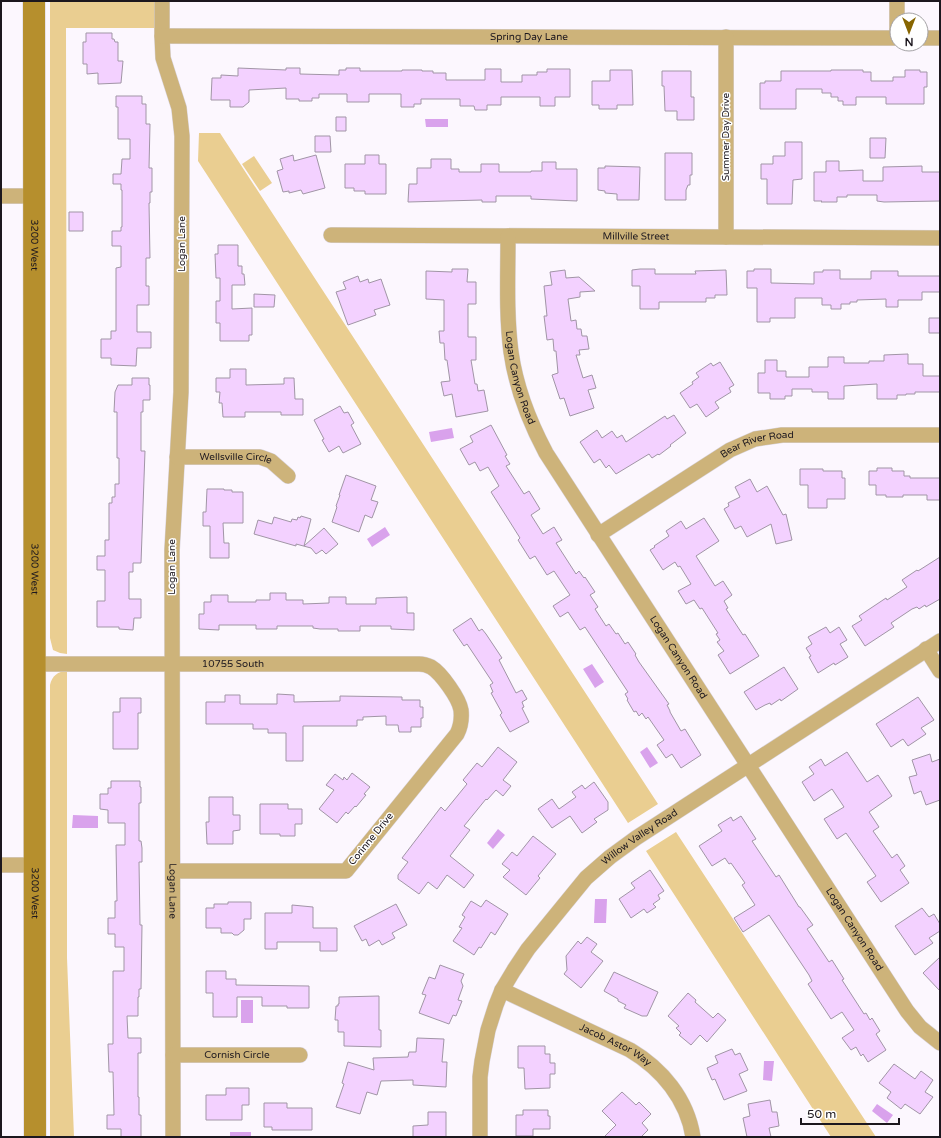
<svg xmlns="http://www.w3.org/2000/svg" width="941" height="1138" font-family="'Varela Round',sans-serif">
  <rect width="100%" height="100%" fill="#fcf7fe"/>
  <path fill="#eace91" d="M50,1H154L155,28H66L67,654L60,653L53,650L50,638Z
    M199,133H220L658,804L628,823L198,161Z
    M254,156L272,183L260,191L242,164Z
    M67,671V958L74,1137H50V685C52,676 58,671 67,671Z
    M676,832L876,1137H831L646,851Z"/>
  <path fill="#d9a2ec" d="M425,119H448V127H426Z
    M452,428L454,438L431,442L429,432Z
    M385,527L390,535L372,547L367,539Z
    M592,664L604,682L595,688L583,669Z
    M647,747L658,763L650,768L640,752Z
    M73,815L98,816V828H72Z
    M498,829L505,835L493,849L487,843Z
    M595,899H607L606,923H594Z
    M241,1000H253V1023H241Z
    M764,1061H774L772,1081L763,1080Z
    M877,1104L893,1115L887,1123L872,1111Z
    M230,1132H251V1137H230Z"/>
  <path fill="#f3d1ff" stroke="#a195a6" d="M86,33H112V39H114L115,42H118V61H123L121,83L98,84V73L87,74V64H83V42H86Z
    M238,68L286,70V68H300V74L339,75V70H346V68H360V71H402V70H422V71H433V73H446V80H485V69H501V82H522V75H537V72H547V69H570V97H555V106H540V97H501V105H487V110H475L474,106H460V99H421V104H414V107H401V94H369V102H347V94H319V98H312V101H299V99H286V88L249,90V102L243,107H230V100H211L212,78H221V75L238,76Z
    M610,70H632L633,105H617V109H599V105H592V81H610Z
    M831,70H863V72H871V81H893V77H905V70H920V72H927V87H924V104H886V97H856V105H843V101H838V97H831V93H822V89H796V109H760V83H765V81H781V71H831Z
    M662,71H691V97H694V120H677V111H665L664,86H662Z
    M116,96H142V104H146V124H150L149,168H152V192H150V203H149L150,258H146V286H149V305H137V332H151V348H137L136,366L111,365V358H101V339H111V331H116V268L121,267V246H112V231H121V227H122V190H121V184H113V174H121L122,159H130V139H118V107H116Z
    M336,117H346V131H336Z
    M315,136H330L331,152H315Z
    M870,138H886L885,158H870Z
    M785,142H802V179L793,180L792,204H767V179H761V164H773V156H785Z
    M665,153H692V175H690V185H688L686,190V200H665Z
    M293,155L294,161L316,155L325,188L303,194L301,190L289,193V191L283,192L277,171L283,169L280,159Z
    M365,155H379V164H386V194H365V191H354V188H345V164H365Z
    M431,159H451V169H459V172H481V164H499V172H531V171H542V162H556V169H577V201L531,199V196H496V202H482V200L408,202L409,184H417V168H431Z
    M826,161H839V171L863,170V181H883V167L922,166V172H940V201L884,202L877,201V195H847V197H837V202H821L822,201H814V172H826Z
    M605,166L640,167L639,200H617V194L605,193V191L598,190V168H605Z
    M69,212H83V231H69Z
    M218,245H238V266H242V274H244L245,285H232V309L252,308V335H249V341H220V323H216V301H220V278H216L215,254H218Z
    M452,269H468L467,282H476V304H468V337H476V360H471L475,384H477L478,391L484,390L488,411L456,417L452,394L444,396L441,382L450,381L447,360H445L444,343H440L439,331H444V300L426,299V271L452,272Z
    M640,269H655V274H696L695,271L726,270L727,295H715V298H706V302H659V309H640V286H632V270Z
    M754,269H771V283L814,284V272H823V270H840V279H871V271H898V276H940V292H922V300H898V307H886V299L857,300V302H850V304H841V309H831V305H822V298H795V318H770V322H757V288H747V271H754Z
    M565,270L566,278L579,277L595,291L580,292V297L568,299L571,321L576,320L577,329H581L582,336H587L589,349L579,350L580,355H576L583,378L592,375L596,388L588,390L594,408L570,416L564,398L560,399L552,375L558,373L556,351H554L553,339L547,340L544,316H547L544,286L552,285L550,272Z
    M358,276L360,282L368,279L369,283L381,279L390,305L374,310L376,315L348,325L336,292L346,289L343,282Z
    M254,294L275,295L274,307H254Z
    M929,318H940V333H929Z
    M908,354V364H923V376H940V392H915V394H906V395H897V399H877V384L844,386V399H828V392H812V389H792V396H785V399H770V393H758V373H765V360H777V371H786V377H809V367H828V357H844V363H869V361H884V355Z
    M720,362L734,385L729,388L731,392L715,402L719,408L706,417L697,404L690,408L680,393L693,384L692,382L699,377L696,373L711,363L713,366Z
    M230,369H246V385L284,384V378H294L295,399H303V415H281V412H245V417H223L222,403H219L220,392H216V378H230Z
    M132,378H149V385H150V400H143V412H141V451H145L141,563H133V572H129V599H141V618H134L133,630L119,629V627H97V601H105V570H97V556H105V540H109V503H112V497H115V484H119V458H117V412H114L115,392L118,385H132Z
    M340,406L344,413L348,412L354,423L351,425L361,444L343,453L339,446L329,452L322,440L324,439L314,420Z
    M674,415L686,433L670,445L671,446L659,455L658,454L652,458L649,454L616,474L609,465L606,468L600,459L594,463L580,442L597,430L602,438L612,431L617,438L622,435L626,442L665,416L667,419Z
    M491,425L507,455L505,456L510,464L506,466L524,494L529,491L540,509L531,515L543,534L554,527L562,540L556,543L576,574L579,571L584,578L585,577L595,592L590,595L598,607L595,609L606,626L609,624L616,634L618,633L625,644L628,642L636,654L635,655L639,662L669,704L667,705L670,711V712L681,731L685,729L701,755L681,768L672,754L666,758L657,745L664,740L648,717L646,719L642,713L639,716L636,711L634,712L627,700L628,699L625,694L628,692L585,627L580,630L568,612L560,617L553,606L570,595L554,571L547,575L535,556L530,559L518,540L520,538L491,492L499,486L488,467L480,471L475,462L469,465L460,449L473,442L470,436Z
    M877,468H892V471H904V476H910V478H940V500H927V495H903V497H886V495H876V485H869V471H877Z
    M800,469H823V471H842V478H845V499H827V508H808V485H800Z
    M346,475L376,486L371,500L378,502L372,518L365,515L359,532L332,522L337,507L336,506L340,495H339Z
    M750,479L757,492L767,486L783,515L786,514L792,540L776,544L771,524L747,537L741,526L735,529L724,509L729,506L728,503L740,497L735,487Z
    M207,489H224V490H232V492H243V523H223L224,543H229V558H210V526H203V512H206Z
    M301,516L311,519L304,546L324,528L338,544L326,554L322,550L316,554L311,548L296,544V546L254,534L258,520L272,524L274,517L291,522L292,519L297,520L298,517L300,518Z
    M704,518L719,541L696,556L715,586L723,581L732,595L724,601L728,608L726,609L743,635L745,634L759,656L730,674L718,655L724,651L717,642L720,640L716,634L718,633L702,608L700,609L694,600L686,604L678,591L691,584L680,566L678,567L675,562L663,570L650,550L655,547L654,546L669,536L666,531L681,521L686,529Z
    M940,557V599L926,607L925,605L919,609L917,607L912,609L891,623L894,627L865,646L852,626L862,620L859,616L886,598L887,600L907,587L902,580L917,570L918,571Z
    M270,593H286V600H303V604L329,603V597H346V604H376V598L407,597V613H414V630L391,629V626H360V631H338V629H320L313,628V626H277V629H256V625H219V630L199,629V614H204V602H211V595H228V602H256V600H270Z
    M471,618L479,631L482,629L486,634L502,658L499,660L516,693L522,690L527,699L522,702L524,707L522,708L529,722L510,732L500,715L502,713L491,693L493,692L490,685L493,683L467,644L464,646L453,630Z
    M826,627L830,633L839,627L847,640L840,644L848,657L835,665L834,663L818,673L809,657L811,656L806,648L812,644L808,637Z
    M784,667L798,689L781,701L780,699L771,705L770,703L765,705L756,710L744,692Z
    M277,694L294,695V702L340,701V696L402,697V700H420V707H423V718H421V727H411V732H399L398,725H386V716L363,717V720H357V726H303V761H286V733H268V729H253V724H206V702H225V695H240V704H277Z
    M918,697L934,720L921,728L926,734L908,746L903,739L891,747L876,724Z
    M120,698H141V713H138V749H113V712H120Z
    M498,747L517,762L503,780L511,786L503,796L496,790L487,800L486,799L464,826L470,830L450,856L474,875L464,888L447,875L437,889L428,882L419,894L398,879V875L408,862L402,858L441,807L445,811L467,784L463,780L477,763L482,767Z
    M847,752L867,782L878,775L892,796L869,812L879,827L873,831L892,858L897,854L905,866L900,870L909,883L881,902L867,882L876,876L846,833L837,839L824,819L844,807L832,789L814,801L802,782L814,774L809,767L821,759L825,766Z
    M930,754L932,762L940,759V800L926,805L921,791L914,794L909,777L917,775L912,760Z
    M352,773L370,787L364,794L366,795L356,807L355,806L348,814L346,812L337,823L319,809L334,790L326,785L335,774L343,780L344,777L347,780Z
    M111,781H140V787H141V803H139V841H141L142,848V862H139L140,925H142L141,989H139V997H138V1016H127L128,1038H141V1053H138V1097H139V1115H141V1137H121V1129H107V1115H114L113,1072H109L108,1044H113V971H124V947H115V934H108V918H115V901H117L116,845H125V823H108V810L100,809V794H108V788H111Z
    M594,782L608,802V810L594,819L597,822L582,833L570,816L552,828L538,809L552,799L559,809L576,797L572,792L582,785L585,789Z
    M209,797H233V815H240V830L233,831V844H207L206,822H209Z
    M260,804H288V809H302V824H295V836H280V834H260Z
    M741,816L756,839L752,841L776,877L779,875L799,907H800L813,925L807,929L829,962L832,960L844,979L842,980L864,1014L866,1013L870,1020L872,1018L880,1031L876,1034L886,1050L868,1062L863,1054L861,1056L856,1047L851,1050L842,1038L854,1030L842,1012L831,1019L808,984L812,981L809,975L769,915L743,932L734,918L755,905L742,885L745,883L731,863L729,864L725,858L712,866L699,846L722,831L718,825L731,817L733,821Z
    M533,836L556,854L538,876L540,878L526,895L503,877L510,870L502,864L512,852L517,856Z
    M650,870L664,891L658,895L660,899L653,904L656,907L647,913L644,909L631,918L619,899L635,888L631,883Z
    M486,900L508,914L495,935L491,932L481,948L479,947L474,955L453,941L462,928L459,927L465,917L462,915L471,901L481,907Z
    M228,902H251V919H244V930L238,935H234L232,933H221V928H206V908H214V904H228Z
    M396,904L407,925L392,933L395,938L382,945L379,940L369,946L366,939L362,941L354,926Z
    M292,905L313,907V928H337V951H320V942H277V949H265V913H292Z
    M922,908L929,917L934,914L940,924V931L929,938L933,943L915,955L895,926Z
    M587,937L597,944L591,952L603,961L581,988L564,974L567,970L566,956L578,941L581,944Z
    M940,957V991L923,973Z
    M440,965L464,974L461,981L463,986L458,1000L462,1001L456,1016L453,1015L449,1024L419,1013L426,995L422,994L429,977L435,979Z
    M206,971H226V979H236V985L309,986V1008H287V1006H262V997H237V1017H213V993H206Z
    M614,972L658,992L647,1016H642L624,1008L626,1005L618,1001V999L604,991Z
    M688,993L696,1000L695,1002L713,1018L718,1013L726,1020L707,1042L700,1035L691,1045L679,1035L681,1033L676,1028L679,1026L668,1016Z
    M379,996V1030H381V1047L344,1046V1032H338V1020H335L336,1006H338V1004H339V997Z
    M417,1038L444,1039L442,1062H447L446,1087L413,1085V1080L381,1081L377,1095L367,1092L360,1114L336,1107L344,1084L342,1083L348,1062L374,1070L373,1058L408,1057L409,1052H416Z
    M518,1046H545V1054H550V1063H555V1074H550V1088L525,1089L524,1068H518Z
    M732,1049L735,1055L740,1053L748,1070L739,1074L747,1091L724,1100L715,1079L712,1080L707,1068L718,1063L715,1056Z
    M894,1064L915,1079L921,1071L933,1080L925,1092L933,1097L920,1114L905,1104L901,1109L887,1098L891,1092L879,1083Z
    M226,1088H249V1105H242V1120H206V1095H226Z
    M622,1092L636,1105L639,1102L651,1114L642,1123L648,1130L641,1137H604L616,1125L602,1111Z
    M770,1100L772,1112H777L779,1126L769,1128L771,1137H747L743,1118L750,1116L748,1104Z
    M264,1103H287V1108H312V1130H272V1127H264Z
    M523,1110H548V1116H550V1129H533V1136H516V1115H523Z
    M428,1112H446V1137H413V1126L428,1125Z"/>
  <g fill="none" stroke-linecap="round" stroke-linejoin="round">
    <defs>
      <g id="street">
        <path id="s1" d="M162,1V36L163,58L179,108L182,136L181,392L172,550L173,1137"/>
        <path id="s2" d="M162,36L897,38"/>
        <path d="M897,38V1"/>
        <path d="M921,38H940"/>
        <path d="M1,196H34"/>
        <path id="s3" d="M331,235L940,238"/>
        <path id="s4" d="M508,236C508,275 506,314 511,352C516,388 529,421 546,453L907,1011L920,1027L940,1043"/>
        <path d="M726,237V37"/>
        <path id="s5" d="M177,457H260L271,461L288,476"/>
        <path id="s6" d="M598,535L730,450L755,439L782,435H940"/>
        <path d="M926,649L940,671"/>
        <path id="s7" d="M35,664H419C423,664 427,665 431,667C441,673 459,698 461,710C462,719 461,726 457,734L346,871H173"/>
        <path d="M1,865H34"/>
        <path id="s8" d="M502,990L630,1050C662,1069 687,1099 693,1137"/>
        <path id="s9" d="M173,1055H300"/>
        <path id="s10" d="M480,1137V1077L482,1061L488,1030L496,1005L502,990L514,970L528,949L586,878L610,857L636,838L940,641"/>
      </g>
      <g id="secondary">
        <path id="s11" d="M34,1L35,1137"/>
      </g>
    </defs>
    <use href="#street" stroke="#d8d3da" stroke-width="16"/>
    <use href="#secondary" stroke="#d8d3da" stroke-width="23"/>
    <use href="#street" stroke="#cdb37a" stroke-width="15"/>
    <use href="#secondary" stroke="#b68f2d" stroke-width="22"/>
  </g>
  <g text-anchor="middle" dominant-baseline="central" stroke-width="3" stroke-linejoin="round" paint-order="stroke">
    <g font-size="10" fill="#1c171e" stroke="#fff">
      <text stroke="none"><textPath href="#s2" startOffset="367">Spring Day Lane</textPath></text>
      <text transform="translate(726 137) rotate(-90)">Summer Day Drive</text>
      <text stroke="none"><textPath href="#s3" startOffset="305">Millville Street</textPath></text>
      <text transform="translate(182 244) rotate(-90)">Logan Lane</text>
      <text stroke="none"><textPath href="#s11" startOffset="244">3200 West</textPath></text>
      <text stroke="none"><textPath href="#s4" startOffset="143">Logan Canyon Road</textPath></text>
      <text stroke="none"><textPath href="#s6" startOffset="185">Bear River Road</textPath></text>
      <text stroke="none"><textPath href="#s5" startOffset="59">Wellsville Circle</textPath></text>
      <text transform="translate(172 567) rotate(-90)">Logan Lane</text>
      <text stroke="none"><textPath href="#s11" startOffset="568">3200 West</textPath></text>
      <text stroke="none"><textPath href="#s4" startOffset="467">Logan Canyon Road</textPath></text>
      <text stroke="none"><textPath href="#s7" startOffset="198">10755 South</textPath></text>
      <text stroke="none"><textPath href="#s10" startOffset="358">Willow Valley Road</textPath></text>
      <text transform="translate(371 839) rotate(-51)">Corinne Drive</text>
      <text stroke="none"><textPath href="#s1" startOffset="893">Logan Lane</textPath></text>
      <text stroke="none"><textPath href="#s11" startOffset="892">3200 West</textPath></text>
      <text stroke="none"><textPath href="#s4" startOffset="791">Logan Canyon Road</textPath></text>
      <text stroke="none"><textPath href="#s8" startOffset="126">Jacob Astor Way</textPath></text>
      <text stroke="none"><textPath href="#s9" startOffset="64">Cornish Circle</textPath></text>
    </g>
  </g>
  <rect width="941" height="1138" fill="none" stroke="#1c171e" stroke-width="4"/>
  <g transform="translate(909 32) rotate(180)"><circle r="19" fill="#ffffff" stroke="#a4a2a5"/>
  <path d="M0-3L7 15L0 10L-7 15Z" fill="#876500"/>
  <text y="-6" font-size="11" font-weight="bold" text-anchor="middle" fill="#1c171e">N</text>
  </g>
  <path d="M801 1118v6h98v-6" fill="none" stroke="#1c171e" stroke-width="2"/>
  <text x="807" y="1118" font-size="12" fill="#1c171e" stroke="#ffffff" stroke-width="3" paint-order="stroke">50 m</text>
</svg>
